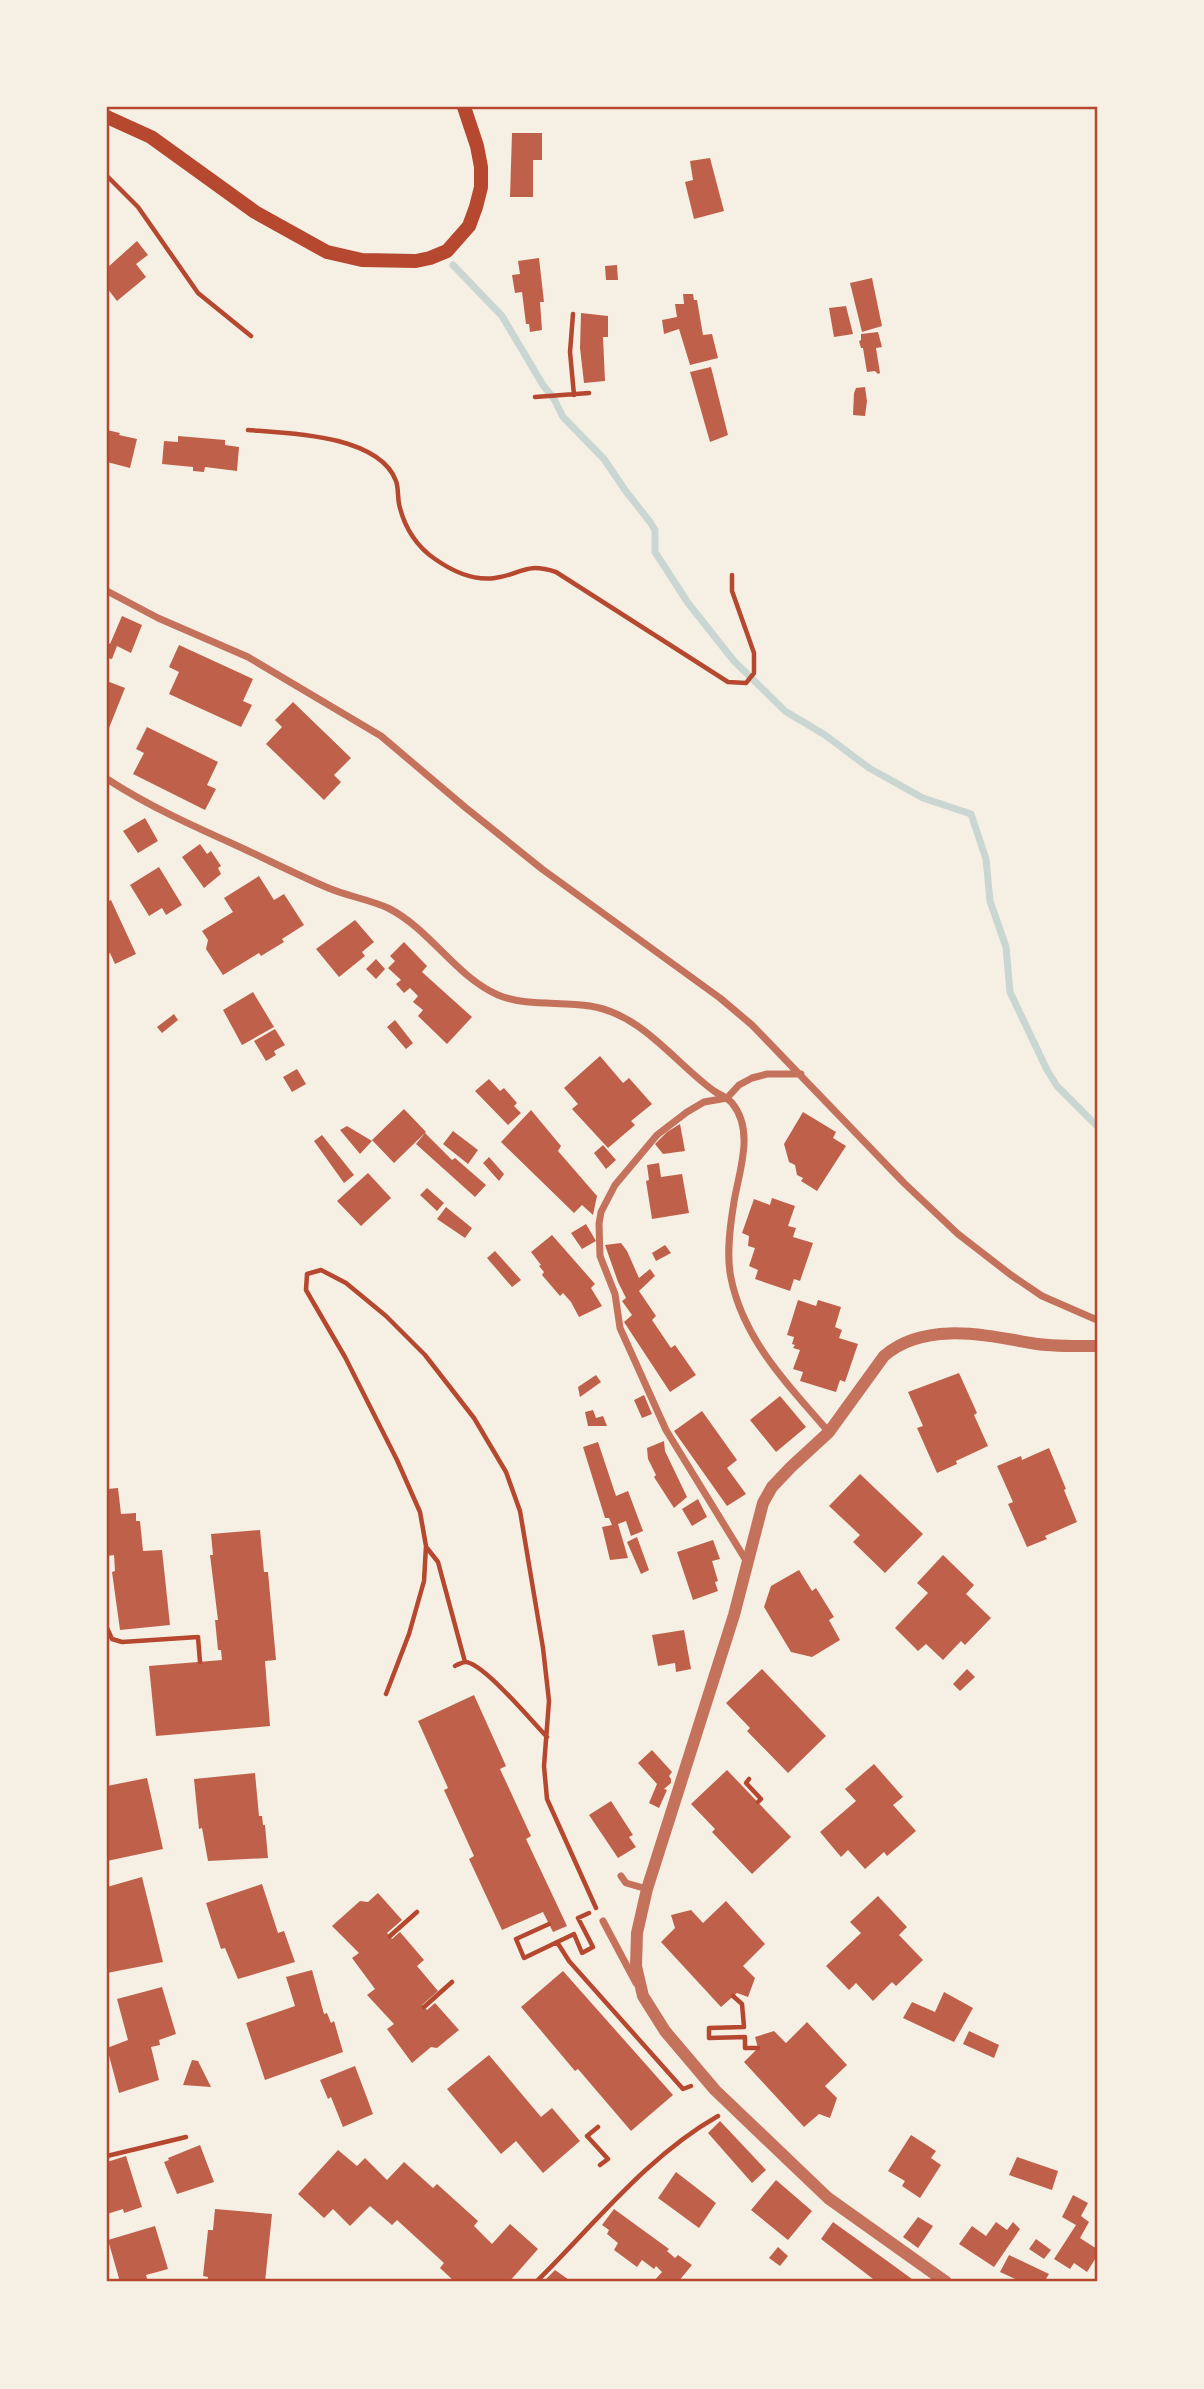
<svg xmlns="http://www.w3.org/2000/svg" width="1204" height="2389" font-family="'PT Sans',sans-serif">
  <rect width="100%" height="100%" fill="#f6efe4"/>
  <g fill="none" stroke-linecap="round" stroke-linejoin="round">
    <path stroke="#c9d6d2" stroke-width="7" d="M453,265L502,316L543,385L554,399L563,417L604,459L625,490L650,522L655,530V552L688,603L734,661L785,711L825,735L869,768L923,798L971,814L986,859L990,901L1006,947L1010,992L1047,1070L1057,1086L1097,1126"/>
  </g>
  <path fill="#bf614a" d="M512,133H542V160H533V197H510Z
    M710,158L724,211L694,219L685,182L693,180L690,161Z
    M137,241L148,255L136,264L146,277L117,301L107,288V268Z
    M539,258L544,302H540L542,330L530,332L529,324H526L522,292L515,293L512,275L520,274L518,261Z
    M617,265L618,280H606L605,266Z
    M872,278L882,326L862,332L850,283Z
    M683,294H693L694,300H697L703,335L712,334L718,358L690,365L679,329L664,334L662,320L677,317L675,304H684Z
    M846,306L853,334L834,337L829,308Z
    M581,313L608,316V337H603L605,381L584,383L580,348Z
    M878,332L882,347L876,348L880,373L878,374L875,371L867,372L863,348H861L859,341L861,340V334Z
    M711,367L728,435L710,442L690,372Z
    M865,387L867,401L865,416L853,415L854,393L856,388Z
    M107,430L120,433L119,435L137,439L130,468L107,462Z
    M178,436L225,440V445L239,447L237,471L205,467L204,472L193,471V467L162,464L164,441L178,442Z
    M122,616L142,625L131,653L117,646L112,659L107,658V642L110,644Z
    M179,645L253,679L243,701L252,705L241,727L169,694L179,672L169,667Z
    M107,681L125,688L107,733Z
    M293,702L351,758L334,775L341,782L324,800L266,744L282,727L275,720Z
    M147,727L218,762L207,785L216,789L205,810L133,774L144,753L136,749Z
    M145,818L158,841L138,853L123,831Z
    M200,844L207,854L211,851L221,866L218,868L221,874L204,888L182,857Z
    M159,867L182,905L166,915L162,908L149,916L130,885Z
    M259,876L274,900L284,894L304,925L282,939L284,942L261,956L259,953L223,975L206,949L208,940L202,931L233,912L224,898Z
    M111,900L136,954L115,964L110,953L107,954V902Z
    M355,920L374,942L362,952L365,956L339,977L316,949Z
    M404,942L427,966L422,972L472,1017L447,1044L418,1016L423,1010L413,1002L418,996L410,988L404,993L396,984L401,980L388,968L395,961L390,956Z
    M376,959L385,969L376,979L366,969Z
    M253,992L274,1027L242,1045L223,1010Z
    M174,1014L178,1020L162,1033L157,1027Z
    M395,1020L413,1043L406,1049L387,1027Z
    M275,1029L285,1045L274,1051L276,1055L266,1061L254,1041Z
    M600,1056L623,1083L629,1078L652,1104L631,1121L635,1125L608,1148L572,1109L578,1104L564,1088Z
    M297,1069L306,1084L292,1092L283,1077Z
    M489,1079L500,1091L504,1088L517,1103L514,1106L521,1113L508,1125L475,1091Z
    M404,1109L426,1132L394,1163L372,1140Z
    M531,1110L561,1146L558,1151L597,1196L593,1215L582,1205L574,1213L501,1142Z
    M803,1112L836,1132L833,1138L846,1146L817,1191L801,1181L803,1178L797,1175L795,1165L789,1162L784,1144Z
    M680,1124L685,1151L663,1154L655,1144L667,1132Z
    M347,1126L372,1141L360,1154L340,1130Z
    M453,1131L478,1150L468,1164L443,1144Z
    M425,1133L452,1160L455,1158L486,1185L475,1197L416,1144Z
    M322,1135L354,1175L344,1183L314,1141Z
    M603,1145L616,1160L606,1169L594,1153Z
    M489,1157L504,1174L499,1181L483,1163Z
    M659,1163L661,1177L682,1174L689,1213L652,1219L646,1181L649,1180L647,1165Z
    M368,1173L391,1198L361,1226L337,1201Z
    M427,1188L444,1203L437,1211L420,1195Z
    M772,1198L795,1206L788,1226L796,1228L793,1237L813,1243L800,1281L794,1279L790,1291L755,1279L758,1270L749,1266L755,1248L748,1246L749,1236L742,1233L754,1199L770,1205Z
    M446,1207L472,1228L465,1238L437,1219Z
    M586,1224L596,1241L582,1249L571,1233Z
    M552,1235L595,1284L591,1288L602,1306L579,1317L571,1302L563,1293L560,1296L542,1275L544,1272L539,1266L541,1265L531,1252Z
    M621,1243L627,1251L639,1278L650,1269L655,1276L639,1291L656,1316L652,1320L671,1348L675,1345L696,1375L670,1392L624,1322L632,1315L622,1301L626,1298L618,1282L605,1245Z
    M665,1245L671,1253L656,1261L652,1253Z
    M495,1251L521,1280L512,1287L487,1258Z
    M798,1300L816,1306L818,1300L841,1307L835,1327L842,1330L839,1338L858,1344L845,1382L840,1380L836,1392L800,1381L803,1372L793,1369L800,1350L793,1348L795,1345L792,1344L794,1337L787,1335Z
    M959,1373L977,1413L974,1415L988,1446L956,1461L957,1464L937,1473L917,1428L923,1426L908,1392Z
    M596,1375L601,1382L580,1397L578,1387Z
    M644,1395L652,1414L642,1418L634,1400Z
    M780,1396L806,1427L776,1452L750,1420Z
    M593,1410L596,1418L603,1416L607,1426H588L585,1412Z
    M702,1411L737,1460L727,1468L746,1494L727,1506L674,1431Z
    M664,1441L665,1451L687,1497L674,1508L654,1477L656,1475L648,1459L647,1448Z
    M598,1442L616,1496L628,1491L643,1531L631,1536L626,1521L618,1524L628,1558L610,1560L602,1527L612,1525L609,1518H605L583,1447Z
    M1049,1448L1066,1489L1064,1490L1077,1522L1045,1536L1047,1539L1027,1547L1008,1504L1013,1502L997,1466L1021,1456L1022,1460Z
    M860,1474L923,1534L885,1573L853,1542L860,1535L829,1506Z
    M118,1488L121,1514L136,1513V1521H140L143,1551L162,1550L170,1625L120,1630L112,1572L115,1571L114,1555L107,1556V1489Z
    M698,1499L707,1517L692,1526L682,1509Z
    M260,1530L264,1572H268L276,1660L265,1661L270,1726L156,1736L149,1666L222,1660L221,1650H218L215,1620H218L210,1555H213L211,1534Z
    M637,1537L649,1570L641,1574L627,1542Z
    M713,1540L720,1559L712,1561L718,1581L715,1582L718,1591L693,1600L677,1552Z
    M943,1555L974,1585L966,1594L991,1618L965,1645L961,1641L943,1660L926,1644L918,1651L895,1628L928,1593L917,1583Z
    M799,1570L812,1591L816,1588L834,1617L829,1620L840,1640L812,1657L791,1652L764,1607L771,1586Z
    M684,1630L691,1669L676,1672L675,1663L658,1666L652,1635Z
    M762,1669L826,1736L788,1773L747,1731L750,1728L726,1703Z
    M967,1669L975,1677L960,1691L953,1684Z
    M474,1695L506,1766L500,1769L531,1836L526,1839L567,1926L553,1932L543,1912L502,1930L469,1859L474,1856L444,1790L448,1788L418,1721Z
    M652,1750L672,1772L669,1776L671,1779V1783L664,1789L667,1790L659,1808L649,1803L657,1784L638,1763Z
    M874,1764L903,1797L893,1805L916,1831L887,1856L884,1852L865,1869L848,1850L841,1857L820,1832L856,1801L845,1789Z
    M727,1770L791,1837L752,1874L712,1832L715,1829L691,1804Z
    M255,1773L259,1816H262L263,1825H265L268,1858L208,1861L202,1828L199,1829L194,1779Z
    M147,1778L163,1849L107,1861V1786Z
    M611,1801L633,1835L629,1837L636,1847L618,1858L589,1815Z
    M142,1877L163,1962L107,1973V1887Z
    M262,1884L278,1933L284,1931L295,1962L238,1979L225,1948L221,1949L206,1903Z
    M378,1893L402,1920L387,1933L392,1939L400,1932L424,1960L417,1966L438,1991L422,2005L427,2010L435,2003L459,2030L437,2048L431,2047L412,2063L387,2029L394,2024L367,1995L375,1989L352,1958L359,1953L332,1926L360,1901L368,1902Z
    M878,1896L907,1927L899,1935L923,1960L896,1986L892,1982L873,2001L856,1983L849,1990L826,1966L861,1933L850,1922Z
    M726,1901L765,1944L743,1966L755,1978L748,1997L737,1993L721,2007L661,1942L675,1928L671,1915L691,1910L703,1923Z
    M312,1970L324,2014L327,2013L331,2023L334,2021L343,2052L265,2080L246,2023L295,2006L286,1977Z
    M563,1971L673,2095L631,2131L578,2069L575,2071L521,2007Z
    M162,1987L176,2034L159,2040L160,2045L151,2047L159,2080L119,2093L107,2048L128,2040L117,1999Z
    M944,1992L973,2008L954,2042L903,2018L912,2002L935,2012Z
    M807,2022L847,2065L825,2086L837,2098L830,2118L819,2114L804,2127L744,2062L758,2048L755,2037L774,2031L786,2043Z
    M969,2031L999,2045L994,2058L963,2044Z
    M489,2055L541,2117L552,2108L580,2141L543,2173L516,2141L501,2154L447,2089Z
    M192,2060L198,2061L211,2087L183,2085Z
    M355,2066L373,2114L343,2127L331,2097L328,2099L320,2080Z
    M720,2121L766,2170L752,2183L708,2133Z
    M911,2135L936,2151L931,2158L941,2165L920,2198L902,2186L905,2181L888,2171Z
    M200,2145L214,2182L177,2194L164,2162L169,2160L168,2158Z
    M338,2150L357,2166L365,2158L387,2180L404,2162L433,2188L437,2184L478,2221L474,2226L492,2244L510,2224L538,2249L509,2282H455L440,2268L444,2263L397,2220L392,2225L370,2206L350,2226L333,2209L324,2218L298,2194Z
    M126,2156L142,2207L124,2213L123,2209L107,2214V2162Z
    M1017,2157L1058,2171L1052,2190L1009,2175Z
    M676,2172L716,2203L699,2228L658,2198Z
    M776,2180L812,2211L788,2240L751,2210Z
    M1073,2195L1088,2203L1081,2216L1089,2222L1080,2238L1097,2249V2256L1087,2272L1074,2263L1070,2269L1054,2259L1076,2225L1062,2217Z
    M215,2209L272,2214L265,2282H207L208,2277L203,2276L208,2230H213Z
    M614,2209L669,2249L667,2251L675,2258L678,2255L692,2265L678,2282H653L662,2272L656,2266L654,2269L642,2260L637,2267L614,2250L618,2243L607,2234L609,2230L602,2225Z
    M918,2217L933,2226L918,2248L903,2237Z
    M833,2222L890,2263L916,2282H877L821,2239Z
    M996,2222L1007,2230L1013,2222L1020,2229L994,2267L959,2244L972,2226L986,2236Z
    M155,2226L168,2269L146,2275L148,2282H120L108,2240Z
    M1036,2239L1051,2250L1044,2259L1029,2249Z
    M778,2247L788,2256L780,2266L769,2258Z
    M1009,2255L1049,2274L1044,2282H1022L1000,2272Z
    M555,2270L572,2282H543Z"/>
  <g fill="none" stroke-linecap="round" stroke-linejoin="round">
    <path stroke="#b5482f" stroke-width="4.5" d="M107,176L138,207L198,293L251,336
      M573,314L570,352L574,395
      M535,397L589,393
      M248,430C289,433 379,435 396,481C399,489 397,499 400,508C405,528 417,547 435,559C452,571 473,581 495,578C523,574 524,562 556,572L728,682L746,683L754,673V653L732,591V575
      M427,1548L438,1562L465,1662
      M107,1628L112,1639L122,1642L198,1637L200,1662
      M455,1666C456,1665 464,1662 465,1662C483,1662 533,1723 547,1737
      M386,1694L409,1634L424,1581L426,1546L420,1512L397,1460L345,1357L306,1290L307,1274L321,1270L346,1283L386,1316L425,1355L474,1418L506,1472L520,1511L543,1648L549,1701L544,1766L547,1799L596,1908
      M749,1779L746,1783L761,1799L758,1802
      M549,1924L516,1939L524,1958L574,1934L582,1953L593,1947L578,1918L589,1913
      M390,1936L417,1912
      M557,1942L569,1961L683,2089L691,2086
      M733,1996L742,2004L744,2027L709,2028V2038L745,2037V2048H758
      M424,2007L452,1982
      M598,2127L587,2136L608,2159L600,2165
      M107,2156L186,2137
      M536,2282C594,2225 646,2157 718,2116"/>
    <path stroke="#c5725c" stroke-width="7" d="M107,591L158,618L248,657L381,736L466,808L542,869L720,998L752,1025L904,1183L958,1234L1011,1275L1042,1296L1097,1320
      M107,779C150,807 195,827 242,848C270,861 298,875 326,887C346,896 368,899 388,908C430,929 455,976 498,995C527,1007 560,1001 590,1006C642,1014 674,1062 714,1091C720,1095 727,1097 732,1103C755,1131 739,1171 734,1202C730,1226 726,1255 731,1278C743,1339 789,1387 829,1432
      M747,1562L666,1430L620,1328L615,1294L600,1256L599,1224L601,1212L615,1185L657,1135L687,1112L704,1102L727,1098L739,1085L752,1078L767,1074H801
      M621,1876L626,1883L647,1889
      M603,1921L636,1983"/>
    <path stroke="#c5725c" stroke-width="12" d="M946,2282L828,2198L715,2090L665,2031L643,1996L636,1966L637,1933L647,1889L734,1615L763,1503L772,1487L791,1467L829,1432L884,1356C924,1321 985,1335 1031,1343C1053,1347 1075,1346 1097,1346"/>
    <path stroke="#b5482f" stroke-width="14" d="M107,117L151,137L255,212L327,252L362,260L416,261L430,258L447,251L469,226L476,207L481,187V167L477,146L464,107"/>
  </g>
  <rect width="1204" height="2389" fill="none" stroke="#f6efe4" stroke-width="217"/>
  <rect x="108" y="108" width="988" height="2172" fill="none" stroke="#b5482f" stroke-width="2.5"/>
</svg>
